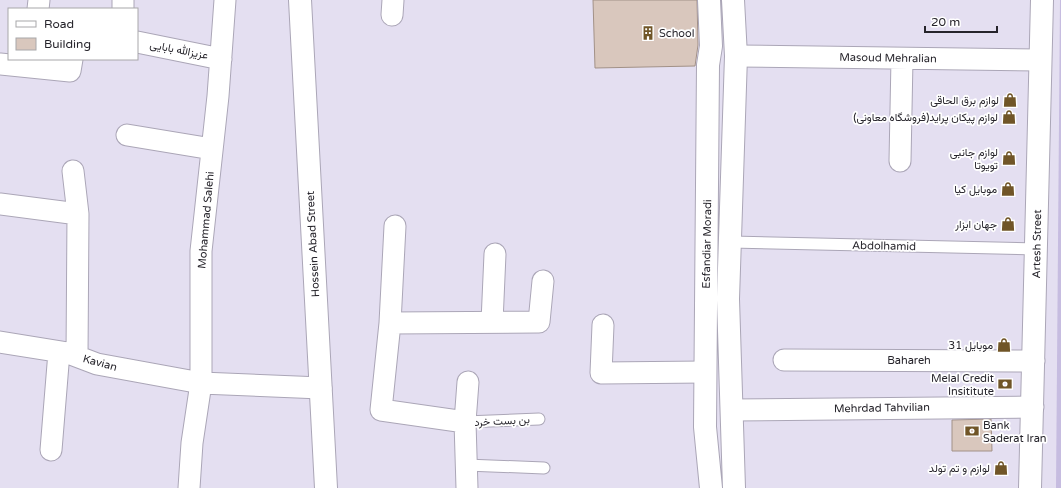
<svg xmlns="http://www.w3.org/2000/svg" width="1061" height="488" font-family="'Varela Round',Vazirmatn,sans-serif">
  <rect width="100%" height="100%" fill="#e4dff1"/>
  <path fill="#c6bce0" d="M1060,0H1061V488H1056Z"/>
  <path fill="#d9c7bd" stroke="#a29187" d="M593,0H697L698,45L695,66L595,68Z
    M991,419L992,451H952V420Z"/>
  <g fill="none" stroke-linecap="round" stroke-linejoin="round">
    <defs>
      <path id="lane" d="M731,242L1037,249
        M465,422L539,419
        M466,465L544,468"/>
      <path id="street" d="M38,9L39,0
        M123,9V0
        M392,15L393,0
        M137,42L221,59
        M736,56L1040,60
        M0,64L70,71L72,59
        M127,135L212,149
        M900,161L902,59
        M0,204L78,214L73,171
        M395,226L390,323L381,410L465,422
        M492,322L495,254
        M390,323L539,322L543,281
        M603,325L601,373L705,372
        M0,342L68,353L97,364L201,383L321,388
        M77,356L78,214
        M784,360L1034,361
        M732,410L1033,407
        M51,450L59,352
        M189,488L192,443L201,383V251L218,96L225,0
        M467,488L465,422L468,382"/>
      <path id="secondary" d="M300,0L326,488
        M709,0L711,46L708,65L705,427L711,488
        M733,0L736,56L728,299L734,488"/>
      <path id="primary" d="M1030,488L1042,0"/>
    </defs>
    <use href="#lane" stroke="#aba6b7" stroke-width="13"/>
    <use href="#street" stroke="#aba6b7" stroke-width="23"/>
    <use href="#secondary" stroke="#aba6b7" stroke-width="24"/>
    <use href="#primary" stroke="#aba6b7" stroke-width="24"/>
    <use href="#lane" stroke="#fff" stroke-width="11"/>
    <use href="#street" stroke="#fff" stroke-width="21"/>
    <use href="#secondary" stroke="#fff" stroke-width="22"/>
    <use href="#primary" stroke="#fff" stroke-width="22"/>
  </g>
  <defs>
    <symbol id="building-bare" viewBox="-9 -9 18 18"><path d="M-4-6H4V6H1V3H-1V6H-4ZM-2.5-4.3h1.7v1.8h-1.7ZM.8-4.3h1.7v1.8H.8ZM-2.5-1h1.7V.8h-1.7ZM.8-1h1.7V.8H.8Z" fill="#705527" stroke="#fff" stroke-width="2.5" paint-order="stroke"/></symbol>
    <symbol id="shop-bare" viewBox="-9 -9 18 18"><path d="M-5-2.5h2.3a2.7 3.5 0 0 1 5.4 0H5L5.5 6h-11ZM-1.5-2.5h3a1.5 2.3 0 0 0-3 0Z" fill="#705527" stroke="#fff" stroke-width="2.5" paint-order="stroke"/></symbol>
    <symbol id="bank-bare" viewBox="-9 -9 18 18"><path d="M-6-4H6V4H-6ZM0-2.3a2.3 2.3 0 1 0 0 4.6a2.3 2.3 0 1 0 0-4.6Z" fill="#705527" stroke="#fff" stroke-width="2.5" paint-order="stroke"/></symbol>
  </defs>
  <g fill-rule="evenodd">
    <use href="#building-bare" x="638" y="23" width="20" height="20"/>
    <use href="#shop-bare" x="1000" y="90" width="20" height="20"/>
    <use href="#shop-bare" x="999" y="107" width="20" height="20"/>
    <use href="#shop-bare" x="999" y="148" width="20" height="20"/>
    <use href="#shop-bare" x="998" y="179" width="20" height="20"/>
    <use href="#shop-bare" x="998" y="214" width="20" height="20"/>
    <use href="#shop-bare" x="994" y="335" width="20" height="20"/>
    <use href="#bank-bare" x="995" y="374" width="20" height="20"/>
    <use href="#bank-bare" x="962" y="421" width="20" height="20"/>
    <use href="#shop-bare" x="991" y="458" width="20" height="20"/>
  </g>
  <g text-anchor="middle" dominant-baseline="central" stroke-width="3.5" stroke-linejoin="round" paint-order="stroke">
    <g font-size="11" fill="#26242b" stroke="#fff" text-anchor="end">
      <text x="659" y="33" text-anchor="start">School</text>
      <text x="999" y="100">لوازم برق الحاقی</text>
      <text x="998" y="117">لوازم پیکان پراید(فروشگاه معاونی)</text>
      <text x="998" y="152">لوازم جانبی<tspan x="998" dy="13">تویوتا</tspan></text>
      <text x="997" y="189">موبایل کیا</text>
      <text x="997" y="224">جهان ابزار</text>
      <text x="993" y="345">موبایل 31</text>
      <text x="994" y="378">Melal Credit<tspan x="994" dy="13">Insititute</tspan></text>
      <text x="983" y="425" text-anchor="start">Bank<tspan x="983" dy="13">Saderat Iran</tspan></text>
      <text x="990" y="468">لوازم و تم تولد</text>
    </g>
    <g font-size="11" fill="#26242b" stroke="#fff">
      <text transform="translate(179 50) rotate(11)">عزیزالله بابایی</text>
      <text transform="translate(888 58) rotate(1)">Masoud Mehralian</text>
      <text transform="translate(206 220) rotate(-85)">Mohammad Salehi</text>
      <text transform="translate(313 244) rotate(-93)">Hossein Abad Street</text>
      <text transform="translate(707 244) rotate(-89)">Esfandiar Moradi</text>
      <text transform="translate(1037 244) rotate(-89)">Artesh Street</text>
      <text transform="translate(884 246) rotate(1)">Abdolhamid</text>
      <text x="909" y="360">Bahareh</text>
      <text transform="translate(100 363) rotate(15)">Kavian</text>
      <text transform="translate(882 408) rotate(-1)">Mehrdad Tahvilian</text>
      <text transform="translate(502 421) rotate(-3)">بن بست خرد</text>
    </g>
  </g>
  <rect x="8" y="8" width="130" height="52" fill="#ffffff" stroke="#a8a7aa"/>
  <rect x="16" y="21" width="20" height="6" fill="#ffffff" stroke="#a8a7aa"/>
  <text x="44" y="28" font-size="12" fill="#26242b">Road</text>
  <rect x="16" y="38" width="20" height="12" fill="#d9c7bd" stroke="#a8a7aa"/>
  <text x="44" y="48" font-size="12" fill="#26242b">Building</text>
  <path d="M925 26v6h72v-6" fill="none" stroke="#26242b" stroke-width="2"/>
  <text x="931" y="26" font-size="12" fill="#26242b" stroke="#ffffff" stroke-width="3" paint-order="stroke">20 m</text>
</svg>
